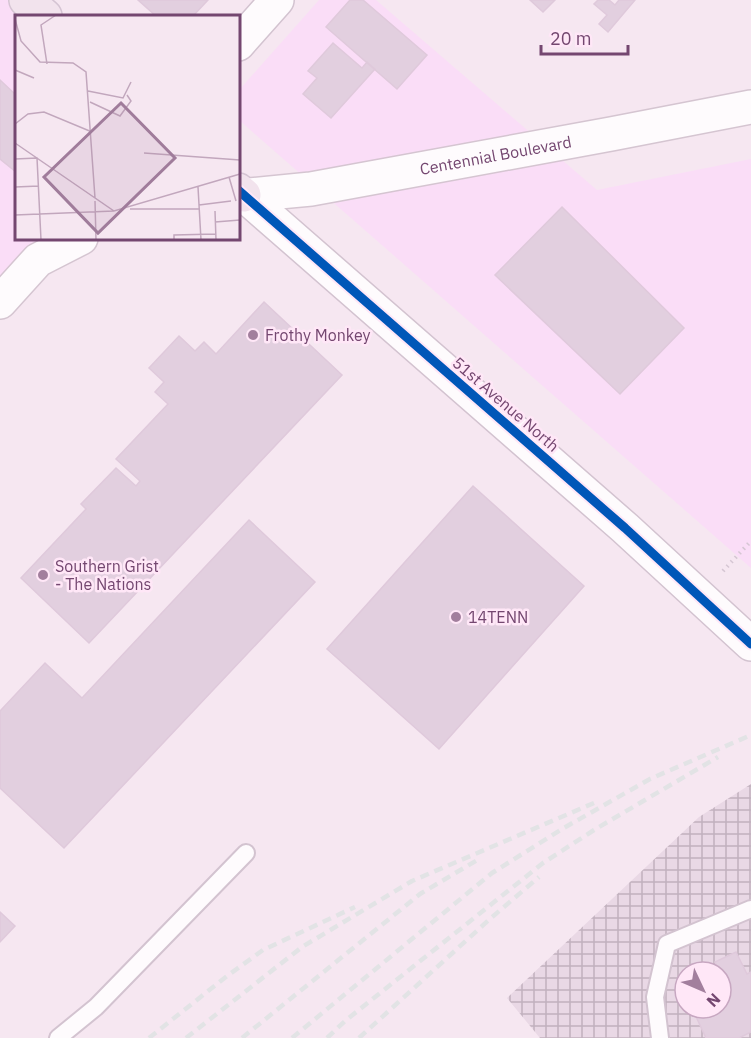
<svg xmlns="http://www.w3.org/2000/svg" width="751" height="1038" font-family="'IBM Plex Sans',sans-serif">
  <defs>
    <pattern id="industrial-grid" width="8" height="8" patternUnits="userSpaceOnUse" patternTransform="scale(1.5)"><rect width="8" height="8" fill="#e9d8e5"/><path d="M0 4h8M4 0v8" fill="none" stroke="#c1b1be"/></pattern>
  </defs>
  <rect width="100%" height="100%" fill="#f6e7f1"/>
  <path fill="#faddf7" d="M0,0H13L31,16H16V238L69,239L0,320Z
    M319,0H376L597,190L751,159V568L239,120V90Z"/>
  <path fill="url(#industrial-grid)" fill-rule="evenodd" d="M751,784V1038H540L507,998L699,817ZM685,972H721V1008H685Z"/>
  <path fill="#e2cfdf" stroke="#dfc9db" stroke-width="1.5" d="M138,0H208L193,16H156Z
    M350,0H363L427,55L397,89L326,27Z
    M530,0H555L543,12Z
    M598,0H609L615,5L619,0H635L608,32L599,24L607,15L594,4Z
    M333,43L362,68L367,62L375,69L331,118L303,94L317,78L308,71Z
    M0,80L16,95V172L0,159Z
    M562,207L684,328L620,394L495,275Z
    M264,302L342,375L89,643L21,578L86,509L81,504L116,468L136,486L140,481L116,459L168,404L155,392L164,382L149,368L179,336L195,351L204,342L216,354Z
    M473,486L584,586L439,749L327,649Z
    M249,520L315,582L64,848L0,788V711L45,663L82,698Z
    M0,912L15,926L0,942Z
    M736,952L747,974L751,972V1032L739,1038H706L692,1008H721V972H720L715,962Z"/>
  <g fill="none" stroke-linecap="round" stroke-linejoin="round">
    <defs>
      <path id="service" d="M58,1038L96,1007L246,853
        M660,1038L655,997L667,944L751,909"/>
      <path id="minor" d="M238,44L277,0
        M244,195L625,528L751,644"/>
      <g id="secondary">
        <path id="s1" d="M238,196L311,189L611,134L751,107"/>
        <path d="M0,302L38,260L81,238"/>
      </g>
      <path id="primary" d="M26,0L45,16
        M238,190L244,195"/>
    </defs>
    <use href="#service" stroke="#d3c3d0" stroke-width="20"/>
    <use href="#minor" stroke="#d3c3d0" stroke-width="36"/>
    <use href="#secondary" stroke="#d5c5d1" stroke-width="36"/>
    <use href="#primary" stroke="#d5c4d3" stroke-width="36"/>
    <path stroke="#d5c6d3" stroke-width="4" stroke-dasharray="1.5 4.5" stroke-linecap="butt" d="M723,571L751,541"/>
    <use href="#service" stroke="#fefbfd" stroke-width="16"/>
    <use href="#minor" stroke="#fefbfd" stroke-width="33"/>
    <use href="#secondary" stroke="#fefbfd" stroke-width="33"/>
    <use href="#primary" stroke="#f2e3ed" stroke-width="33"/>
    <path stroke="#e2e3e5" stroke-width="4.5" stroke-dasharray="9 6" stroke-linecap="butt" d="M149,1038L227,976L263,950L355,907
      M186,1038L302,947L412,881L594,803
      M242,1038L420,894L479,859
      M292,1038L492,873L562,829L650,779L751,735
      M327,1038L345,1021L543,863L594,830L718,757
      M359,1038L491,918L539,877"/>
    <defs>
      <path id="cycleway" d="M238,190L625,528L751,644"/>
    </defs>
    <use href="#cycleway" stroke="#ffe7f7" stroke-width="13"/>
    <use href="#cycleway" stroke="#0057b8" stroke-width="9"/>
  </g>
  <g fill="#a27f9d" stroke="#ffe7f7" stroke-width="2">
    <circle cx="253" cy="335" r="6"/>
    <circle cx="43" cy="575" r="6"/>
    <circle cx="456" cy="617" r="6"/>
  </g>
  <g text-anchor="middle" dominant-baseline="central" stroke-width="5" stroke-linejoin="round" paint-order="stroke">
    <g font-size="16" fill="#744770" stroke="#ffe7f7">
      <text stroke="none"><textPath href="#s1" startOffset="261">Centennial Boulevard</textPath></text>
      <text transform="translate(506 404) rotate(41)">51st Avenue North</text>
    </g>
    <g font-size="16" fill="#744770" stroke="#ffe7f7" text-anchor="start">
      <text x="265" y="335">Frothy Monkey</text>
      <text x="55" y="566">Southern Grist<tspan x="55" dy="18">- The Nations</tspan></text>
      <text x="468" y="617">14TENN</text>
    </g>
  </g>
  <g transform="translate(15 15)">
    <rect width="225" height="225" fill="#f6e7f1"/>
    <path fill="none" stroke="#c2a7bd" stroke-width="1.5" d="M0,4L6,26L25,47L58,48L71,57L80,183M32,49L26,10L41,0M0,55L19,63M73,76L108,83L116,67M75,87L105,101L116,86L112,80M0,109L13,99L29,97L77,117M0,128L99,196L225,159M129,138L225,145M0,144L22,143L26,225M214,162L221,186M0,172L24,171M183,172L186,225M80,186L81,225M184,190L216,186M115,194H184M200,196L201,225M0,200L99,196M200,207L225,205M159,225V220L201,219"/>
    <path fill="#a07c9b" fill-opacity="0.15" stroke="#a07c9b" stroke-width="3" d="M106,88L160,143L83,218L29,162Z"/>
    <rect width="225" height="225" fill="none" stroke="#744770" stroke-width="3"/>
  </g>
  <g transform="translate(703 990) rotate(134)"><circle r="28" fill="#ffe7f7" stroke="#c7a7c1" stroke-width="1.5"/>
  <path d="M0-4.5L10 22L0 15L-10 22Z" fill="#a27f9d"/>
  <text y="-9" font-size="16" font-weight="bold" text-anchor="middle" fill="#744770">N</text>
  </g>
  <path d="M541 45v9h87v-9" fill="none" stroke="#744770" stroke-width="3"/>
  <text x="550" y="45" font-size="18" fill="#744770" stroke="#ffe7f7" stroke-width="4.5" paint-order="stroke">20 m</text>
</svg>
